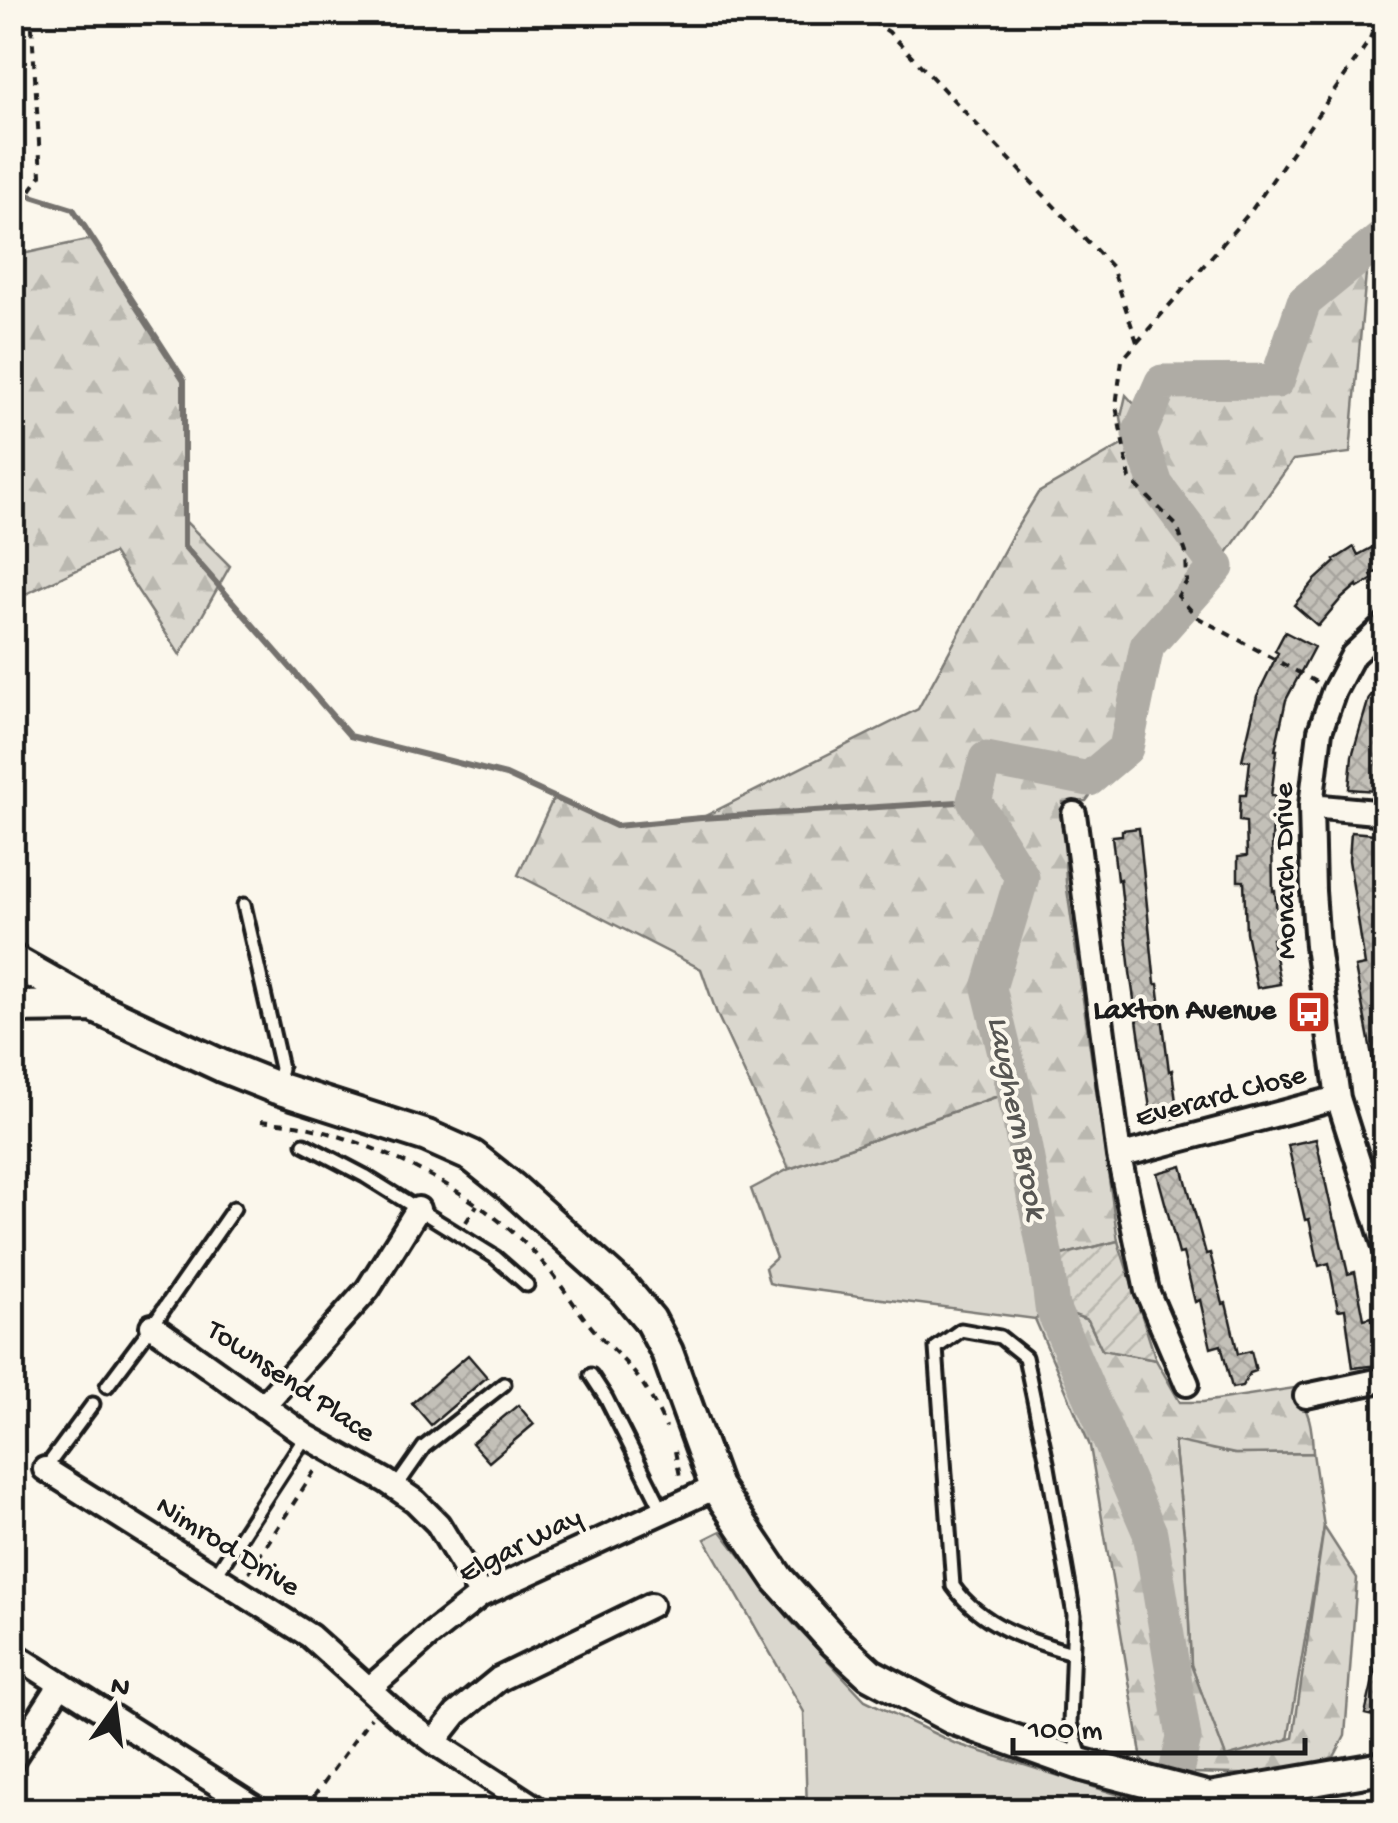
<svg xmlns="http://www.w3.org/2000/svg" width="1398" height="1823" font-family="'Gochi Hand',sans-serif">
  <defs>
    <pattern id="forest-firs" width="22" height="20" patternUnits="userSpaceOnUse" patternTransform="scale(2.5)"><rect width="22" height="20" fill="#dad7ce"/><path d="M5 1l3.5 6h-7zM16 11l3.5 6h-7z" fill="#bab8b0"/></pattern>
    <pattern id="garden-furrows" width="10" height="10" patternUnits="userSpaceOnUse" patternTransform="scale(2.5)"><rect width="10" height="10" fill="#dad7ce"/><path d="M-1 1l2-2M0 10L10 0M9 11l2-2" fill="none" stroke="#bab8b0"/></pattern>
    <pattern id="building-cross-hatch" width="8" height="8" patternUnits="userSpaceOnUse" patternTransform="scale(2.5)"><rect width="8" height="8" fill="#c3c0b8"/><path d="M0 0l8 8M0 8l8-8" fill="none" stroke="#a7a49e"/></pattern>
  </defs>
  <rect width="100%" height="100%" fill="#fbf7ec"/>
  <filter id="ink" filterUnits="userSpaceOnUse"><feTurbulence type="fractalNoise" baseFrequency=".01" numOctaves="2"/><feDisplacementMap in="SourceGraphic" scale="20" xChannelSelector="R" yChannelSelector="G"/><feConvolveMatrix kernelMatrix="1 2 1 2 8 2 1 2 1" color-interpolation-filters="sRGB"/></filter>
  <g filter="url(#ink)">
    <path fill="#dad7ce" stroke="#7b7a75" stroke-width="2.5" d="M1013,1091L1046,1259L1052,1307L1035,1319L776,1285L769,1283L765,1268L776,1258L751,1189L789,1169Z
      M1174,1440L1235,1454L1313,1453L1324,1527L1288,1740L1226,1758L1191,1665L1185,1544Z
      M721,1531L790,1620L865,1700L954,1743L1167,1810H807L804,1712L705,1539Z"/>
    <path fill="url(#forest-firs)" stroke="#7b7a75" stroke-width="2.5" d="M92,239L184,380V520L230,566L180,655L113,553L13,600V256Z
      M1368,251L1350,453L1293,460L1217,567L1147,646L1126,748L1086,801L1063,802L1066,882L1118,1241L1046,1259L1012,1091L789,1169L717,1014L701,969L518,875L554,797L616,826L701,818L918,709L1014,532L1038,493L1125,443L1121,417L1126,395L1137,407L1162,382L1277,381L1304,302Z
      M1052,1307L1088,1320L1102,1350L1156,1360L1180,1402H1203L1294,1388C1310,1414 1312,1423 1313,1453L1235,1454L1174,1441L1185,1544L1191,1665L1226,1757L1293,1738L1324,1527L1357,1578L1345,1736L1334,1757L1277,1775L1144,1772L1090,1446L1035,1319Z"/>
    <path fill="url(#garden-furrows)" stroke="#7b7a75" stroke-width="2.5" d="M1118,1241L1156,1360L1102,1350L1088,1320L1052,1307L1046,1259Z"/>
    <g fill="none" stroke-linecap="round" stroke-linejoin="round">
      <path stroke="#74726e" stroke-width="6" d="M12,190L73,209L184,380V546L350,736L506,775L616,826L701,818L974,801"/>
      <path stroke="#afaca5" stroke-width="35" d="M1167,1810L1184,1738L1150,1533L1052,1307L1046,1259L1013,1086L989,988L1022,877L974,801L986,759L1089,779L1126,748L1147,646L1217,567L1156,485L1139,434L1162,382L1277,381L1304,302L1386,235"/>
    </g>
    <path fill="url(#building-cross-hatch)" stroke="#1c1c1c" stroke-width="2.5" d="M1386,540V567L1371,575L1373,579L1358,588L1357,585L1340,600L1318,626L1294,605L1315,580L1335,562L1334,560L1354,547L1358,555Z
      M1285,632L1314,647L1286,700L1275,750H1277L1271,796H1275L1272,838L1273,891H1275L1279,939H1272L1280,984L1257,988L1246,932L1244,881H1238V857L1247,856L1246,822L1239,821L1240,795H1246L1250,761L1242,760L1257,696L1278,653L1275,651Z
      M1386,677V729L1380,749L1376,791L1349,789L1352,756L1369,698Z
      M1139,828L1155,984H1158L1169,1071L1172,1070L1178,1118L1152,1122L1130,972L1120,879L1117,880L1112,836L1122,835V830Z
      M1351,832L1375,834L1374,871L1380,869L1386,901V984H1382L1386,1003V1081L1377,1082L1355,967L1365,965L1349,860Z
      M1316,1139L1334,1221H1336L1348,1274L1355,1272L1364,1319L1372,1317L1378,1365L1353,1368L1345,1309L1338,1310L1329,1263L1319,1266L1309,1219L1305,1220L1288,1145Z
      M1182,1166L1206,1254L1210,1253L1223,1304L1226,1303L1238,1354L1251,1351L1256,1371L1250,1373L1242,1386L1232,1388L1221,1345L1211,1348L1200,1300L1195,1302L1183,1253L1179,1254L1157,1173Z
      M468,1355L487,1377L431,1425L412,1403Z
      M518,1405L534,1424L489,1462L472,1443Z
      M1379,1655H1386V1719L1365,1714Z"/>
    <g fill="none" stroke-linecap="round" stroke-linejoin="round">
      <defs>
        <path id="lane" d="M244,905L281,1068L277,1088
          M304,1144L365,1176L495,1257L527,1285
          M591,1375L606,1398L663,1511
          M107,1386L152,1326L234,1208
          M45,1469L93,1404
          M396,1487L424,1447L504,1384
          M215,1576L306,1436
          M1072,1653C1027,1640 982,1626 953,1586L936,1348L961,1330L1000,1337L1025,1357L1048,1467L1074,1615L1070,1723L1082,1760"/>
        <path id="street" d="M1386,624L1353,655L1334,691L1320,731L1311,806L1313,891L1317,946L1338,1098L1386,1250
          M1311,806L1386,813
          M1074,814L1119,1156L1147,1291L1187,1384
          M1119,1156L1338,1098
          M152,1326L306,1436L386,1481L415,1501L438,1524L481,1595
          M1306,1396L1386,1379
          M263,1406L368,1289L418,1209
          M45,1469L310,1636L400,1717L434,1742L539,1810
          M12,1653L258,1810
          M370,1688L430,1635L481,1595L716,1487
          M434,1742L456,1714L499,1679L651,1605
          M12,1760L61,1684"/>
        <path id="secondary" d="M12,960L93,1006L222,1066L277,1088L427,1136L472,1156L512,1188L624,1289L650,1320L667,1352L716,1487L778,1579L833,1640L870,1674L952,1718L1083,1765L1209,1798L1377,1769H1386
          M12,1007L90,1006"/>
      </defs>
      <use href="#lane" stroke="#1c1c1c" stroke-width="19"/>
      <use href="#street" stroke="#1c1c1c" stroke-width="30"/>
      <use href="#secondary" stroke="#1c1c1c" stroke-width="38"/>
      <path stroke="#1c1c1c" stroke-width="4" stroke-dasharray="8 8" stroke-linecap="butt" d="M858,12L889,32L1112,267L1137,342
        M12,217L41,175L31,12
        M1316,682L1197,617L1178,596L1187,581L1186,553L1177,526L1130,479L1116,406L1122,360L1251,211L1369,41L1380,12
        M261,1121C276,1123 291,1124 306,1127C385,1145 491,1200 543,1263C560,1282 573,1304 589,1324C603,1342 622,1357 636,1375C649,1391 658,1410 666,1428
        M466,1222L477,1205
        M675,1451L681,1481
        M249,1572L317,1467
        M304,1810L371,1717"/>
      <use href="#lane" stroke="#fbf7ec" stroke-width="11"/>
      <use href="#street" stroke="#fbf7ec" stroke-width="22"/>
      <use href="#secondary" stroke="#fbf7ec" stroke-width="30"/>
    </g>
  </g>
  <defs>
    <symbol id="bus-square" viewBox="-11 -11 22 22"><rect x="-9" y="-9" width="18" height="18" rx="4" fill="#c8321e" stroke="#fbf7ec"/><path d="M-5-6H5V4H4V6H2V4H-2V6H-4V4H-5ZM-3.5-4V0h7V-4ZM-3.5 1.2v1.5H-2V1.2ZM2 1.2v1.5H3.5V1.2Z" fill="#fff"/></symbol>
  </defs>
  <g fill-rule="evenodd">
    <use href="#bus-square" x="1284" y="987" width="50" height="50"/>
  </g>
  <g text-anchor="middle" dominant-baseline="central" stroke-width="8" stroke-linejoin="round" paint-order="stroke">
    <g font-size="30" fill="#1c1c1c" stroke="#fbf7ec">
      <text transform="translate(1287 871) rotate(-91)">Monarch Drive</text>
      <text transform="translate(1221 1098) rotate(-15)">Everard Close</text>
      <text transform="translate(290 1383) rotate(34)">Townsend Place</text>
      <text transform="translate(521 1547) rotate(-27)">Elgar Way</text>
      <text transform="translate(227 1548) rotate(32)">Nimrod Drive</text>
    </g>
    <g font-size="30" font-weight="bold" fill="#1c1c1c" stroke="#fbf7ec" text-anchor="end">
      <text x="1276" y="1012">Laxton Avenue</text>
    </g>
    <g font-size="32" font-style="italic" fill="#575653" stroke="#fbf7ec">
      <text transform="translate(1015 1118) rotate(79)">Laughern Brook</text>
    </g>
  </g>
  <rect width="1398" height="1823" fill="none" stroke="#fbf7ec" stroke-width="50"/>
  <rect x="25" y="25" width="1348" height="1773" fill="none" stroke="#1c1c1c" stroke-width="4" filter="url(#ink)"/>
  <g transform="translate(115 1708) rotate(14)" stroke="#fbf7ec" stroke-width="8" paint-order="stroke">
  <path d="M0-8L18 38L0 25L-18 38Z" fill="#1c1c1c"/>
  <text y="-15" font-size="28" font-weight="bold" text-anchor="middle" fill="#1c1c1c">N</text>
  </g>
  <path d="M1013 1738v15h292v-15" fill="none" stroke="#1c1c1c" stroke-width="5"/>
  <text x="1028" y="1738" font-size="30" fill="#1c1c1c" stroke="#fbf7ec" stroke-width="8" paint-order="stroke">100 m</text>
</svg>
